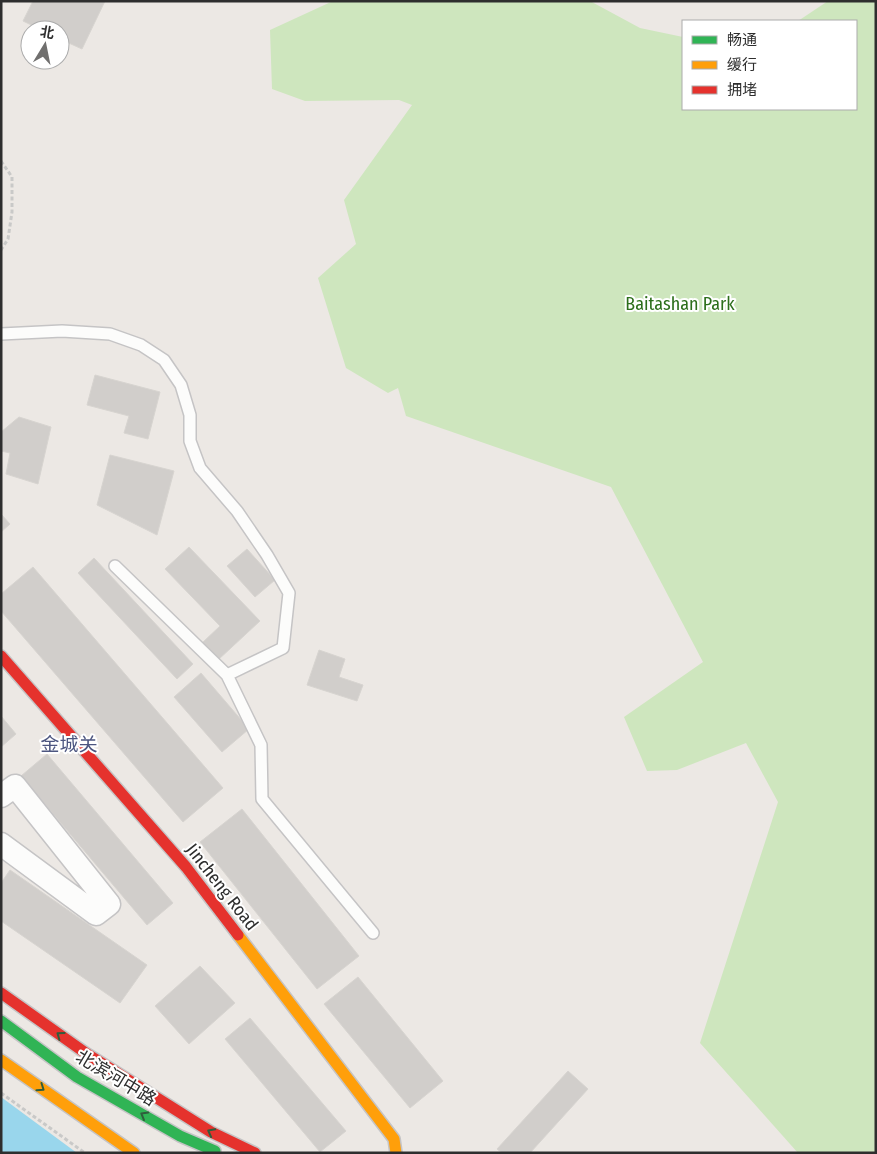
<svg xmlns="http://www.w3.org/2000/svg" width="877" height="1154" font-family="'Fira Sans Condensed','Noto Sans SC',sans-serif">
  <rect width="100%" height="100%" fill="#ece8e4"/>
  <path fill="#cee6be" d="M333,1H590L640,28L683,37V109H856V21H798L828,1H876V1153H798L700,1043L778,802L746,743L677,770L647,771L624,717L703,662L611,487L406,416L398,388L388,393L346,368L318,278L356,244L344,200L412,105L399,100L305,101L272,89L270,30Z"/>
  <path fill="#99d6ec" d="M1,1097L77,1153H1Z"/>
  <path fill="#d1cecb" stroke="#d7d4d0" d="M33,1H105L82,49L60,39V30H42L23,21Z
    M95,375L160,392L148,439L124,433L129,416L87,405Z
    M19,417L51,427L38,484L6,474L10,453L1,451V432Z
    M110,455L174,471L157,535L97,505Z
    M1,514L10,524L1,532Z
    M189,547L260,621L218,660L202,643L220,626L165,569Z
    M247,549L275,580L255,597L227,566Z
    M94,558L193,664L177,679L78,573Z
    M33,567L223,788L183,822L1,611V594Z
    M319,650L345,659L339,677L363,685L357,701L307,685Z
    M201,673L249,729L222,752L174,697Z
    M1,716L16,734L1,747Z
    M47,754L173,903L147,925L21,776Z
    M242,809L359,956L317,989L200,842Z
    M10,870L147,965L120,1003L1,921V883Z
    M200,966L235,1003L189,1044L155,1006Z
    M358,977L443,1081L410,1108L324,1004Z
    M250,1018L346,1131L320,1152L225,1039Z
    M568,1071L588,1089L530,1153H502L497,1149Z"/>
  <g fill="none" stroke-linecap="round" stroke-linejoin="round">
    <defs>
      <path id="lane" d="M1,334L62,331L110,334L141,345L164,360L181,385L190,415V441L200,468L237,511L267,555L289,593L283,648L227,675
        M115,566L227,675L261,745L262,799L373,933"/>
      <path id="street" d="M1,796L15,786L109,904L96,914L1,844"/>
      <path id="fast" d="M1,1021L77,1077L180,1136L215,1151"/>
      <path id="slow" d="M238,935L394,1139L396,1153
        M1,1060L134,1153"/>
      <path id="jam" d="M1,656L186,867L238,935
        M1,993L87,1054L211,1132L255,1153"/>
    </defs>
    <use href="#lane" stroke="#c5c4c5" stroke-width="14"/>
    <use href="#street" stroke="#c5c4c5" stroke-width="25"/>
    <use href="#fast" stroke="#c5c4c5" stroke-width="14"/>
    <use href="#slow" stroke="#c5c4c5" stroke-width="14"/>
    <use href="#jam" stroke="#c5c4c5" stroke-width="14"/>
    <path stroke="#c9c9c8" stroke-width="3" stroke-dasharray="4 2.5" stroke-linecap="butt" d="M1,161L12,177V212L8,239L1,250
      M1,1093L85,1153"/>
    <use href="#lane" stroke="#fcfcfb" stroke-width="11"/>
    <use href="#street" stroke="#fcfcfb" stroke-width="22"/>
    <use href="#fast" stroke="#30b455" stroke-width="11"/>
    <use href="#slow" stroke="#ff9f0a" stroke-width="11"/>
    <use href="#jam" stroke="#e5322d" stroke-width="11"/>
  </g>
  <defs><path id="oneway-chevron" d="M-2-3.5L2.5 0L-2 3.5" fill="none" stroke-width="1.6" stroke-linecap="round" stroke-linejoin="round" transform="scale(1.25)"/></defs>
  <g stroke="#2f5d3c">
    <use href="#oneway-chevron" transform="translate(60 1035) rotate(-144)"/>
    <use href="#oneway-chevron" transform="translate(41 1088) rotate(35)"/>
    <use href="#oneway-chevron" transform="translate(144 1115) rotate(-150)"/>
    <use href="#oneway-chevron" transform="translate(211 1132) rotate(-152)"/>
  </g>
  <g text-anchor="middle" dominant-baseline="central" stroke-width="4" stroke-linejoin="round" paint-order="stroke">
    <g font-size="18" fill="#2c6e1b" stroke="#fff">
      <text x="680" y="304">Baitashan Park</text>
    </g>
    <g font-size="18" fill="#2e2e2e" stroke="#fff">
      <text transform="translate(222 887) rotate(52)">Jincheng Road</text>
      <text transform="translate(116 1078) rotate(31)">北滨河中路</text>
    </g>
    <g font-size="19" fill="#4d5680" stroke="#fff">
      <text x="69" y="744">金城关</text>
    </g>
  </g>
  <rect width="877" height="1154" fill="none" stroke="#2e2e2e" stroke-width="5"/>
  <rect x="682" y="20" width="175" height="90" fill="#ffffff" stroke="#ababab"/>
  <rect x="692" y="36" width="25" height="8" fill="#30b455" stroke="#ababab"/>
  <text x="727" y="45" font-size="15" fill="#2e2e2e">畅通</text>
  <rect x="692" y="61" width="25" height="8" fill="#ff9f0a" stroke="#ababab"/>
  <text x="727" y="70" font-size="15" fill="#2e2e2e">缓行</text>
  <rect x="692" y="86" width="25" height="8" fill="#e5322d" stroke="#ababab"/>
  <text x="727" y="95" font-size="15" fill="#2e2e2e">拥堵</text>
  <g transform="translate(45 45) rotate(10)"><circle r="24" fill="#ffffff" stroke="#ababab"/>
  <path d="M0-4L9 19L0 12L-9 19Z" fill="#706f6e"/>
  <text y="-8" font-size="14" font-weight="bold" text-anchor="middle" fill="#2e2e2e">北</text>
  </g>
</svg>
